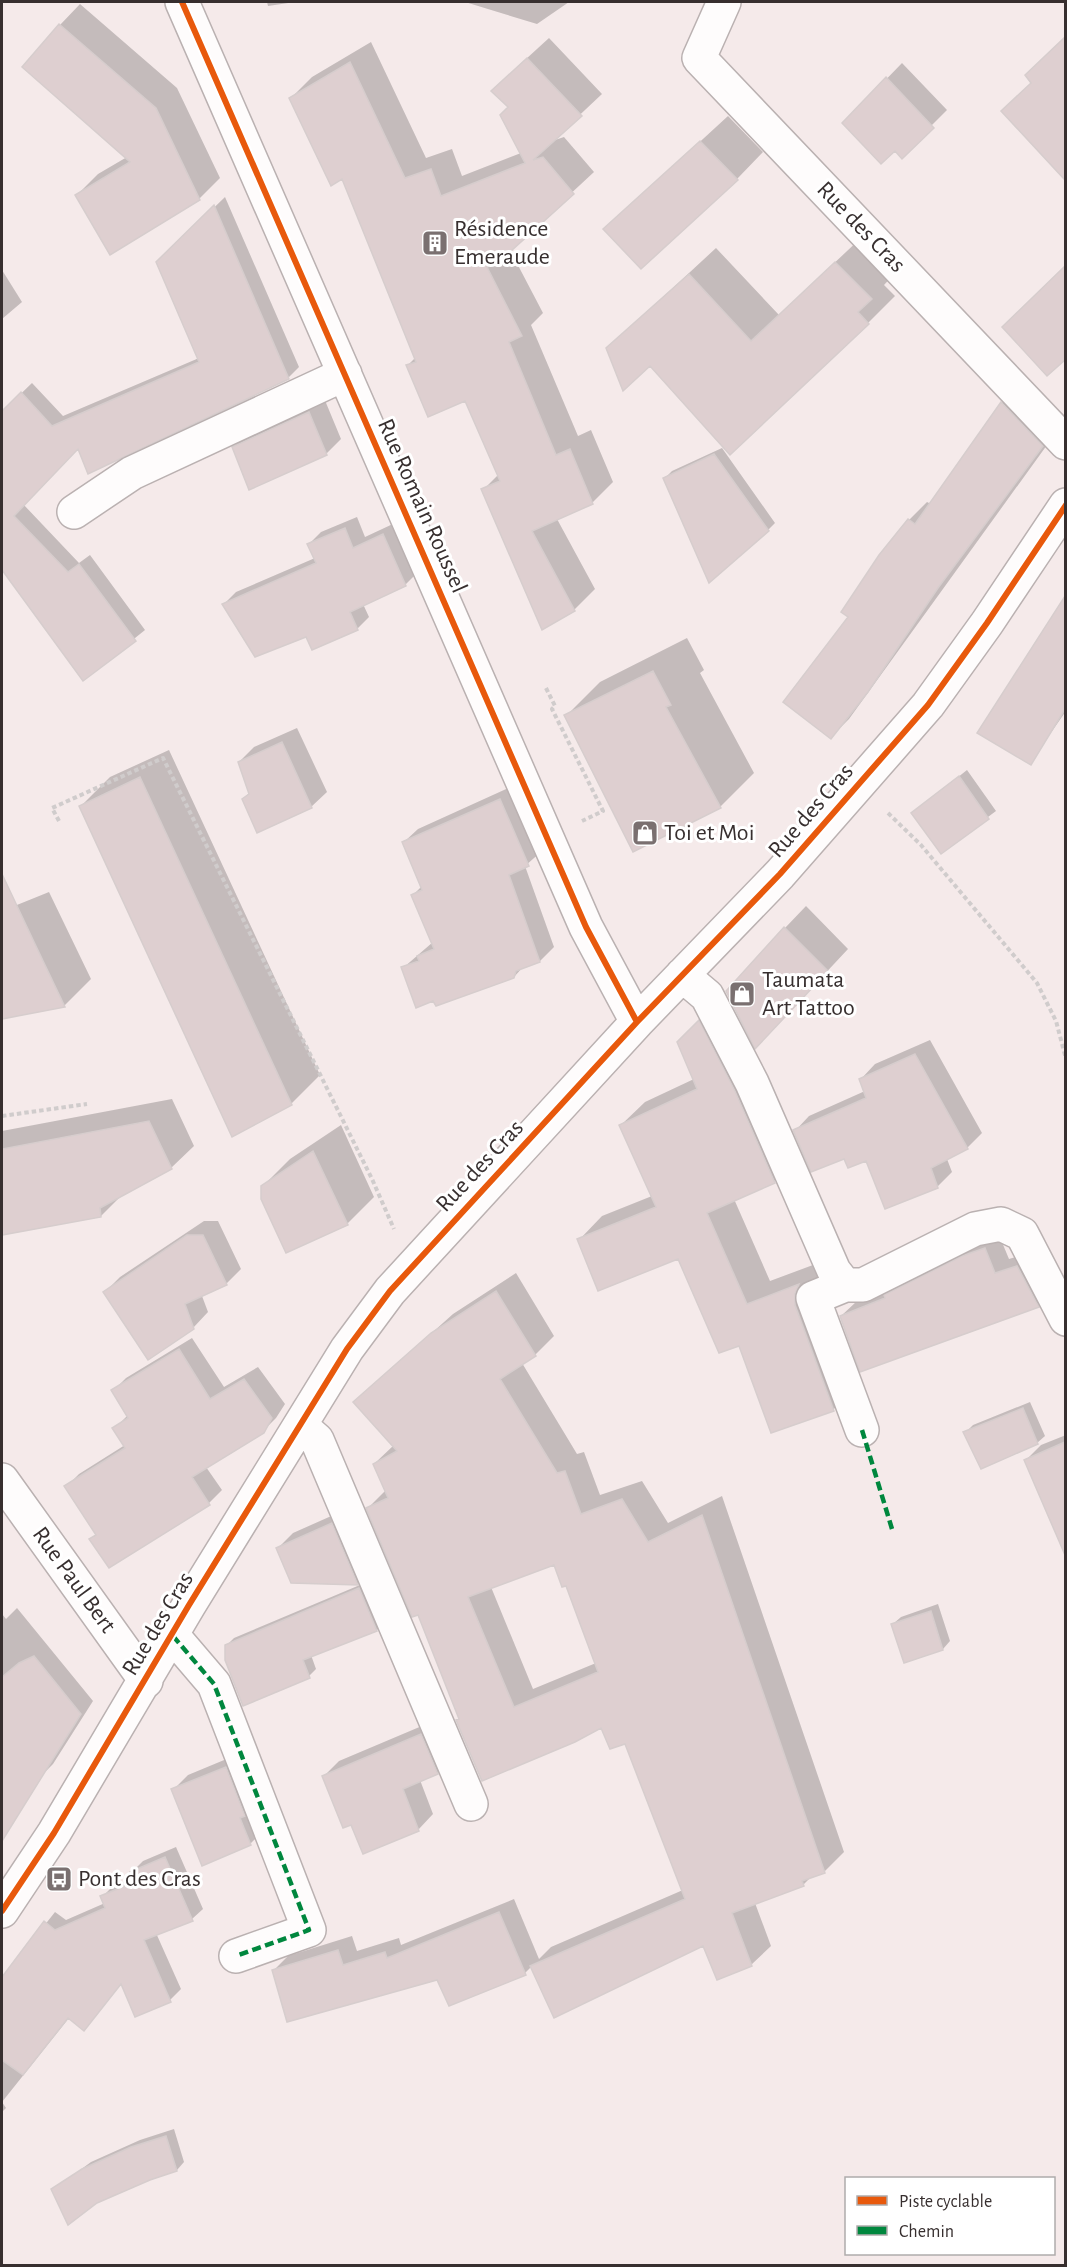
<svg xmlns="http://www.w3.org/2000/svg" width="1067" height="2267" font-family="'Alegreya Sans',sans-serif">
  <rect width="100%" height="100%" fill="#f5eaea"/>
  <path fill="#0003" fill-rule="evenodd" d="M267,2H295L268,6Z
    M465,2H569L537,24Z
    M80,4L177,88L220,178L199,199L77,195L98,174L127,157L60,25Z
    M1066,37V180L1003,111L1032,82L1049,52Z
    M549,38L602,94L552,141L564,137L594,172L510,250L543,313L531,325L578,436L591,430L613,482L592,503L557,519L595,589L574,610L483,490L499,474L466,399L408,365L416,357L342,177L291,98L312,77L371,42L426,158L452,149L462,176L521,153L509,107L514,70Z
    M902,63L947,110L901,156L895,149L844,123Z
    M728,116L763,152L737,179L605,229Z
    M225,197L299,367L288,378L78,447L23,504L79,563L90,555L145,630L84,679L2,568V412L32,383L63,416L199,358L158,262Z
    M863,236L897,271L884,285L895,296L868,323L650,363L608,348L716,248L779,315Z
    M1066,267V358L1047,374L1019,312Z
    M2,270L22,302L2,319Z
    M1020,385L1060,427L849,719L831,737L851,617L909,520L927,502L931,504L1002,403Z
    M324,398L341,439L326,454L234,447L249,432Z
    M722,448L775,523L768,530L665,478L672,471Z
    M357,517L365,537L395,523L417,573L405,585L363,604L369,617L357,629L307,636L224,604L236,592L315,558L309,544L321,532Z
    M1066,616V684L1052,695L1066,703V711L1030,763L1047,632Z
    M687,638L704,670L700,673L754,773L720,807L634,850L566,716L600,682Z
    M297,728L327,792L311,807L257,831L243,799L250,792L239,762L254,747Z
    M169,750L320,1075L291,1104L81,806L110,777Z
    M967,770L996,811L941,852L913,813Z
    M513,786L542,851L525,866L554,947L540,961L523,967L514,977L403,968L433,942L413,895L422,886L404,842L418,829Z
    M49,892L91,979L65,1005L2,1017V911Z
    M806,906L848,949L777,1025L785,928Z
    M723,998L798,1158L774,1181L734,1199L770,1281L821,1262L818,1270V1280L856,1386L833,1410L740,1344L679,1257L579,1240L602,1216L652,1196L621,1125L645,1102L694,1079L679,1042Z
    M930,1040L982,1133L967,1148L947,1159L952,1172L938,1186L885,1207L867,1160L845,1157L795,1131L809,1116L865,1091L861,1079L875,1064Z
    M172,1099L194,1146L171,1168L122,1195L101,1216L2,1233V1131Z
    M341,1125L374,1197L347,1224L262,1187L290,1159Z
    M204,1221H218L241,1269L226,1284L202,1296L208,1312L193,1328L105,1292L120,1277Z
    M999,1235L1009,1259L1031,1252L1047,1294L1032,1308L841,1316L856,1302L895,1286Z
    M516,1273L554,1336L535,1355L522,1363L577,1454L584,1452L600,1495L642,1481L668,1523L722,1496L844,1852L824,1872L812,1876L803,1885L755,1903L771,1946L751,1965L704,1944L532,1966L525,1973L438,1978L274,1970L288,1956L352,1936L357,1951L399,1938L401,1945L514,1899L539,1959L551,1947L683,1890L626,1742L602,1725L461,1717L419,1613L368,1508L386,1490L374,1464L394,1445L355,1402L453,1314ZM555,1563L567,1584L596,1663L533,1689L491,1587Z
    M192,1338L224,1387L258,1367L285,1404L276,1418L263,1431L206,1467L222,1490L209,1503L109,1566L91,1539L97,1534L66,1487L79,1474L125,1445L114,1429L128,1415L113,1391L126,1378Z
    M1030,1402L1045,1436L1037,1443L965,1433L973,1425Z
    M1066,1435V1500L1047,1508L1026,1460L1041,1445Z
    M347,1509L372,1569L357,1584L292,1582L278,1548L293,1533Z
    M367,1582L384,1622L377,1630L311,1655L316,1669L309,1676L226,1646L234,1638Z
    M938,1604L950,1641L943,1649L905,1661L893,1624L901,1617Z
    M17,1608L93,1701L53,1764L41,1776L2,1728V1614L6,1619Z
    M436,1720L452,1758L437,1773L420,1780L433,1814L418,1830L324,1776L339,1761Z
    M241,1753L265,1829L250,1844L173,1790L188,1775Z
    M176,1847L203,1909L192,1919L156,1933L181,1989L170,2000L122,1983L83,2029L69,2018L2,2102V1979L55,1912L66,1920L105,1903L102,1897L113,1886L134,1877L132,1872L143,1861Z
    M2,2102L6,2108L2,2112Z
    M174,2129L184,2162L177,2170L53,2190L91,2162L140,2140Z"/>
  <path fill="#decfd0" stroke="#d6cdcd" stroke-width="1.5" fill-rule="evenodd" d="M59,24L156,108L200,200L110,255L75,195L130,162L22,67Z
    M1065,37V180L1001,111L1031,83L1025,75Z
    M527,58L582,116L533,160L543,157L574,194L499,262L487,267L522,336L509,342L556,455L570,449L593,504L532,531L575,611L542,630L481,489L500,481L465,401L428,417L406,365L416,362L342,179L331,186L289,98L350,62L405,178L431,169L441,196L525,163L500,115L508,107L491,91Z
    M886,77L934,128L902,159L895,151L881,164L842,123Z
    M700,141L738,180L641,269L603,229Z
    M214,205L289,379L88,474L78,449L14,516L68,572L79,564L136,641L83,681L2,570V411L21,392L52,426L199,362L156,262Z
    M835,262L872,299L858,312L869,324L730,455L650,366L623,391L606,348L689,274L751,341Z
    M1065,266V360L1047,376L1002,327Z
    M1001,402L1043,446L938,588L868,692L831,739L783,702L848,617L841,612L879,555L908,519L915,524Z
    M309,412L327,455L249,490L232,447Z
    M714,454L769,531L709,583L663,478Z
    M345,528L353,548L383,534L406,586L350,612L358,630L312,650L306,637L255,657L222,604L316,563L307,544Z
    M1065,596V709L1031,765L977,733Z
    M653,671L671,705L666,707L721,808L633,852L564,715Z
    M282,742L312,808L257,833L242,799L249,794L238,762Z
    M959,776L989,819L941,854L911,813Z
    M140,777L292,1105L232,1137L79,806Z
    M500,799L529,866L509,875L540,962L516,971L514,978L436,1006L433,1001L416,1008L401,967L419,961L417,956L434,949L411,895L422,890L402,842Z
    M2,874L35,944L65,1007L2,1019Z
    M784,927L828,971L755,1049L726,991Z
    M699,1020L735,1091L775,1183L707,1213L747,1304L799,1284L795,1294V1305L834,1411L771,1433L739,1346L719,1353L678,1259L598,1291L577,1239L656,1207L619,1125L697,1089L677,1042Z
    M915,1054L968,1149L931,1168L938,1188L885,1209L866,1161L848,1168L844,1159L811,1172L793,1130L866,1098L859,1079Z
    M149,1121L172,1169L100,1208L101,1217L2,1235V1149Z
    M313,1151L348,1225L286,1253L261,1199V1186Z
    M187,1235H203L227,1285L185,1304L194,1329L148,1360L103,1292Z
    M985,1248L995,1273L1017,1266L1039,1307L860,1372L840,1316L885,1298L884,1295L962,1256Z
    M496,1291L536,1356L500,1379L557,1473L565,1471L581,1514L622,1499L648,1542L702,1515L825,1873L802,1881L804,1886L732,1913L752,1966L717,1980L703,1946L554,2018L530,1966L685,1899L625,1744L610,1749L601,1728L575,1742L482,1781L456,1720L459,1719L418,1615L412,1617L366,1508L388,1498L373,1464L397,1451L353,1402L431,1333ZM554,1565L562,1587L566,1586L598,1672L514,1707L468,1597Z
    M179,1349L210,1399L244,1379L272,1418L264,1433L192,1477L210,1505L109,1568L89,1539L96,1535L64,1486L125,1448L112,1428L128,1418L111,1390Z
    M1023,1408L1038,1444L981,1469L963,1432Z
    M1065,1442V1555L1024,1460Z
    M332,1523L358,1585L291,1583L276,1548Z
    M359,1588L377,1631L303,1660L310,1678L243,1706L225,1660V1645Z
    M931,1611L943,1650L904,1663L891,1624Z
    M34,1656L81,1714L2,1841V1677L19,1663Z
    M421,1734L438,1774L403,1789L419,1831L363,1854L351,1825L343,1828L322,1776Z
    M226,1767L245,1816L240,1818L251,1845L202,1866L171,1789Z
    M165,1857L193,1921L144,1940L171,2002L135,2017L121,1984L84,2031L68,2018L23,2075L2,2060V1977L44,1921L55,1930L105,1908L100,1896L135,1882L130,1872Z
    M499,1912L526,1975L449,2006L437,1980L287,2022L272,1970L338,1950L343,1965L385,1952L387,1958Z
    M166,2136L177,2171L150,2180L97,2203L68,2225L51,2189L82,2169L131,2147Z"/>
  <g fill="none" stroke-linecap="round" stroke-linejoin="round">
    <defs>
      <path id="minor" d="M182,2L586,927L637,1022
        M724,2L699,58L1066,443
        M74,512L132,473L345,374
        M682,975L707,996L752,1083L834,1271L845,1285H863L975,1229L1001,1224L1022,1234L1066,1319
        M845,1285L813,1298L862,1430
        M301,1426L317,1440L471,1804
        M2,1480L146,1681
        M173,1636L214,1684L309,1930L236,1956
        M2,1911L54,1833L189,1605L347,1349L390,1291L637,1022L780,874L928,705L987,623L1066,505"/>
    </defs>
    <use href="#minor" stroke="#bab1b1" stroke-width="36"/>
    <path stroke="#d0cccc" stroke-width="4" stroke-dasharray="4.5 3" stroke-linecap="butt" d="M546,688L555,706L552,709L603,811L582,821
      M888,813L921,845L1037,983L1056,1021L1066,1059
      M59,821L52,808L163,758L372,1179L394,1229
      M2,1116L87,1104"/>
    <use href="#minor" stroke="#fefcfc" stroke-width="33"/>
    <path stroke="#00873e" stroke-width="4.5" stroke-dasharray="9 4.5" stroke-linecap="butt" d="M862,1430L892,1529
      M173,1636L214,1684L309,1930L236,1956"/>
    <defs>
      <path id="cycleway" d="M182,2L586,927L637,1022
        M2,1911L54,1833L189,1605L347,1349L390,1291L637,1022L780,874L928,705L987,623L1066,505"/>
    </defs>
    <use href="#cycleway" stroke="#fff" stroke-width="10"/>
    <use href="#cycleway" stroke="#e8590c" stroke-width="6"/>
  </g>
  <defs>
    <symbol id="building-square" viewBox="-11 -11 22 22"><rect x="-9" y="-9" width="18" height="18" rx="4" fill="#7a7070" stroke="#fff"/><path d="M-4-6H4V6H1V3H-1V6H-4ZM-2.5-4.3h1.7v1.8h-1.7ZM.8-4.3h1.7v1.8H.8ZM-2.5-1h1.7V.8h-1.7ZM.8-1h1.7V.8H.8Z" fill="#fff"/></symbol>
    <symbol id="shop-square" viewBox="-11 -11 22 22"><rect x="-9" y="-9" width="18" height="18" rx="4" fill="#7a7070" stroke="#fff"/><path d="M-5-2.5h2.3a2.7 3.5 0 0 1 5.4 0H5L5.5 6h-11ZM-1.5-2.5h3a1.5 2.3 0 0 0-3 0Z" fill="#fff"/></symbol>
    <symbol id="bus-square" viewBox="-11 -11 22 22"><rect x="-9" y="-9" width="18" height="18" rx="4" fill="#7a7070" stroke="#fff"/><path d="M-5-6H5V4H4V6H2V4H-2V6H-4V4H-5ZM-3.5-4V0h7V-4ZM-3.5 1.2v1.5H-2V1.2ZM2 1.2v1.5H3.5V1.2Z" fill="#fff"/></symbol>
  </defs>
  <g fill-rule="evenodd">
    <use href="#building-square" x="420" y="228" width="30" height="30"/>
    <use href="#shop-square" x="630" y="818" width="30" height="30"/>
    <use href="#shop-square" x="727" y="979" width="30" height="30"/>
    <use href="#bus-square" x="44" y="1864" width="30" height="30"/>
  </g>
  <g text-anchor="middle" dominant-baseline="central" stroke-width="6" stroke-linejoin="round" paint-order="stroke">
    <g font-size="24" fill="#372f2f" stroke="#fff">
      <text transform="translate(861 227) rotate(46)">Rue des Cras</text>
      <text transform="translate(422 506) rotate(66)">Rue Romain Roussel</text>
      <text transform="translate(811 811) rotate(-49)">Rue des Cras</text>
      <text transform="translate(480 1166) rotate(-47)">Rue des Cras</text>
      <text transform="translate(74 1580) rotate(54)">Rue Paul Bert</text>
      <text transform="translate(158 1624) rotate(-59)">Rue des Cras</text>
    </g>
    <g font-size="24" fill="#372f2f" stroke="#fff" text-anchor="start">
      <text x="454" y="229">Résidence<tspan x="454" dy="28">Emeraude</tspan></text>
      <text x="664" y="833">Toi et Moi</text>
      <text x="762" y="980">Taumata<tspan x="762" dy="28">Art Tattoo</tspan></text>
      <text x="78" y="1879">Pont des Cras</text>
    </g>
  </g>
  <rect width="1067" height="2267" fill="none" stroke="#372f2f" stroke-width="6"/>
  <rect x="845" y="2177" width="210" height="78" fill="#ffffff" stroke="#afacac" stroke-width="1.5"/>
  <rect x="857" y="2196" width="30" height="9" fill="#e8590c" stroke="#afacac" stroke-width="1.5"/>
  <text x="899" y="2207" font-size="18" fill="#372f2f">Piste cyclable</text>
  <rect x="857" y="2226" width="30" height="9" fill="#00873e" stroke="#afacac" stroke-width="1.5"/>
  <text x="899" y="2237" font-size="18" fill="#372f2f">Chemin</text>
</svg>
